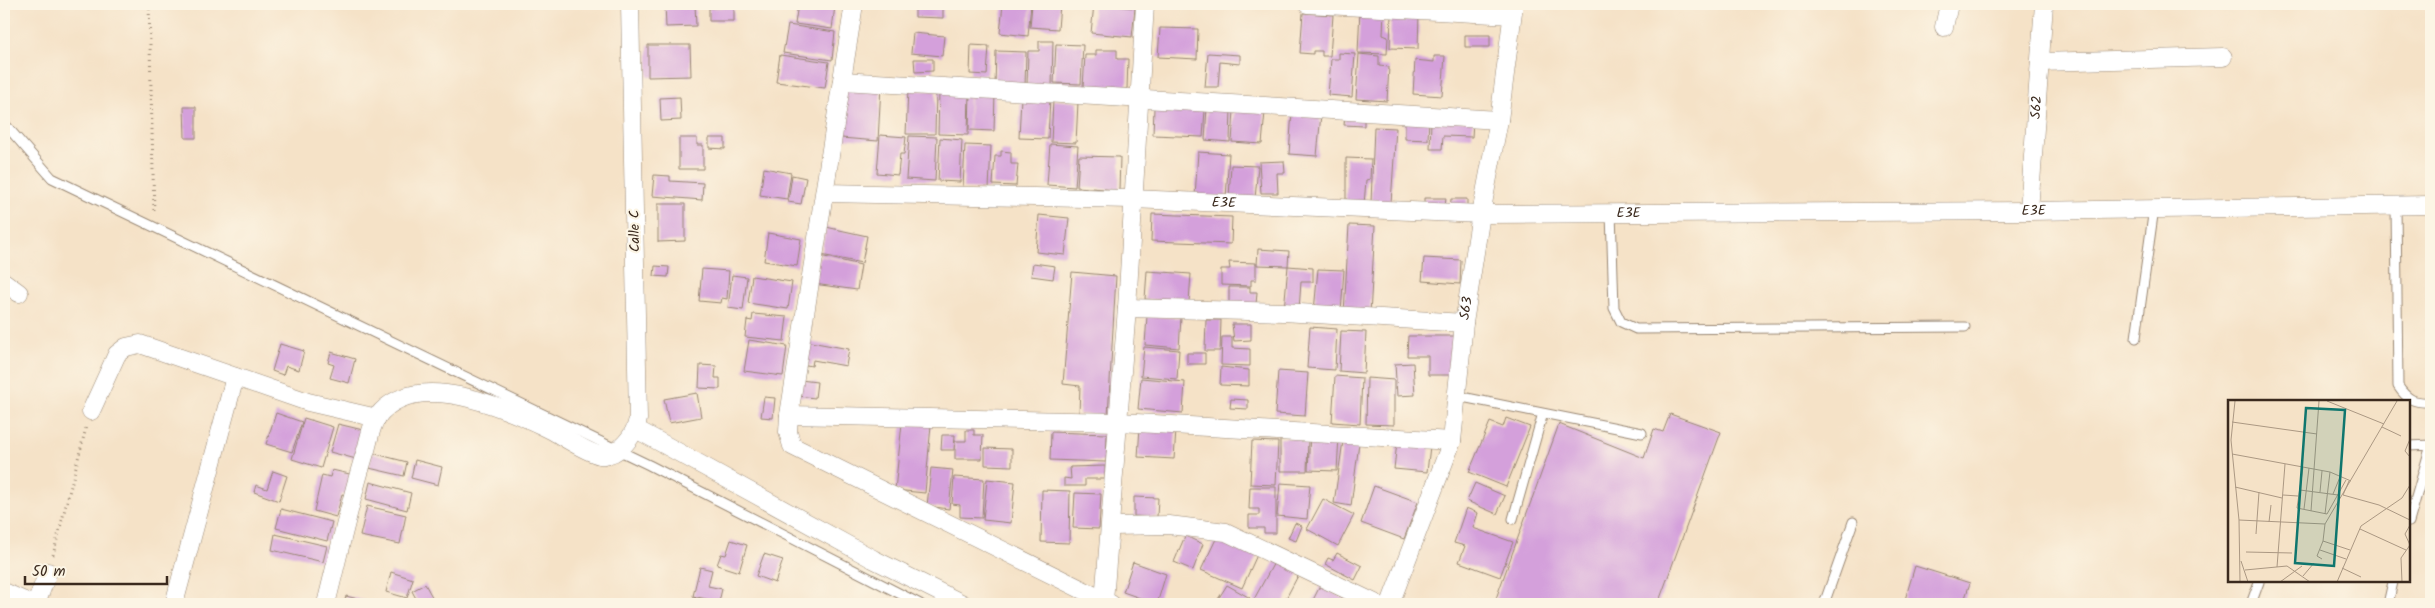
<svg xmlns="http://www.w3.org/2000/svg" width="2435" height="608" font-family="Kalam,sans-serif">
  <rect width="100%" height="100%" fill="#fcf5e5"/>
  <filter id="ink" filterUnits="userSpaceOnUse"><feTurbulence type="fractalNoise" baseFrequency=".02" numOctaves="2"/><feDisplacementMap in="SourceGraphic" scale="10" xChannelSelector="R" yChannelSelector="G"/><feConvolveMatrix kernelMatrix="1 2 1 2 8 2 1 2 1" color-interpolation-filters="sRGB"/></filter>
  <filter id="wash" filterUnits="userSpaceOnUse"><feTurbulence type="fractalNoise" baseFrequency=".0096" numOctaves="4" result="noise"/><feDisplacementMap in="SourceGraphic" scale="20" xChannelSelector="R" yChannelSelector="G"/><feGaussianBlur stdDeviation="1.12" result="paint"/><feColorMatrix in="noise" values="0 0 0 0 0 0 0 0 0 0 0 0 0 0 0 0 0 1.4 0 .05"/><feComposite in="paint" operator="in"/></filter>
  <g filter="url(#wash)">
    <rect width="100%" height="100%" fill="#f5e2c7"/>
    <g id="blocks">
      <path fill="#d4a0db" d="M665,4H695L696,26L666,27Z
        M798,4L835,6L832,29L795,24Z
        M915,4H943V18L915,17Z
        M1003,4H1031L1028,36L1000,33Z
        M1032,4H1060L1058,29L1030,27Z
        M1094,4L1135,8L1132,37L1091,33Z
        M734,7V21H709V8Z
        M1360,9L1384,10L1383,35L1388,37L1387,54L1358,53Z
        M1391,12L1419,13L1418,49L1390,48Z
        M1303,13L1333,15L1330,56H1322V51H1313V54L1300,53Z
        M788,25L835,32L832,60L783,53Z
        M1160,28L1198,29L1197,59L1158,57Z
        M913,33L944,36L942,56L911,53Z
        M1465,35H1490V47H1465Z
        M1039,41H1053L1052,86H1027L1028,51H1039Z
        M1056,44L1083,45L1081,84L1054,83Z
        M648,45H690L691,76L648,77Z
        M971,45L989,46L987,75L970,74Z
        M1096,50H1117V59H1128L1127,89L1083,87L1085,55H1096Z
        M996,51L1026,52L1025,86L995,85Z
        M1208,53L1240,55V64L1220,62L1218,87H1205Z
        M1339,53L1355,54L1352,97L1328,95L1331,59H1339Z
        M1359,54L1379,56V66L1389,67L1387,101L1356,99Z
        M780,55L829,62L825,88L776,82Z
        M1434,56H1445L1442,96L1413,94L1415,60L1434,62Z
        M914,59H933V71L915,72Z
        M846,84L881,86L878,141L841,138Z
        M908,90L936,91L935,134H906Z
        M939,91L969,92L968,135L938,134Z
        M970,92H995L994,131L969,130Z
        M680,97L681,120L661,121L660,98Z
        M1021,97L1050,98L1048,139L1019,138Z
        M1053,100L1078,102L1076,143L1051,142Z
        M184,107H196V138H185Z
        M1207,107L1231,109L1230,142L1205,140Z
        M1154,108L1205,110L1203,137L1153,135Z
        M1234,110L1265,112L1262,144L1232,142Z
        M1292,111L1321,114L1317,156L1289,154Z
        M1345,114L1364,115V126L1344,125Z
        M1405,118H1429L1428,140L1405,139Z
        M1431,120L1473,121L1472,137L1443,136L1442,149H1430Z
        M1374,127L1396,128L1391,203H1371Z
        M880,135L906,137L904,154H900L898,175L877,173Z
        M909,136L937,137L935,181L906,179Z
        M679,138H697V145H703V169H679Z
        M709,138H725V149L709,148Z
        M940,138L962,140L960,182L938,181Z
        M1050,144L1078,146L1075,187L1047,185Z
        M965,145L991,146L989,189L963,188Z
        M1001,151L1011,152V164H1018L1016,186L993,185L995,156H1001Z
        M1198,152L1229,154L1226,198L1195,196Z
        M1079,156L1120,157L1119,190L1077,187Z
        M1346,158L1371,159L1370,179L1366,180L1364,205L1346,204Z
        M1284,161L1285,173H1277L1278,193H1261L1259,162Z
        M1231,165L1258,166L1255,199L1229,197Z
        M764,168L791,173L787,199L760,195Z
        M654,175L670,176V181L703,183L702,200L652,196Z
        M792,175L806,178L801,204L788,202Z
        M1424,198H1446L1445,207H1424Z
        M1451,199H1467V211L1450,210Z
        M658,204H685V241L658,242Z
        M1152,214L1232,217L1231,244L1151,241Z
        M1039,215L1069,218L1065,255L1036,252Z
        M1349,225L1375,226L1370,315L1344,313Z
        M826,227L867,236L862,263L821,255Z
        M768,233L801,239L797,266L764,261Z
        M1258,249L1289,251L1288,266L1257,265Z
        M820,256L861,265L857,290L814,284Z
        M1424,258L1461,260L1460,284L1422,281Z
        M1229,262L1256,263V280H1251V286L1221,285V269H1230Z
        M1033,263L1055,266L1053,279L1031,276Z
        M655,266L669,267L668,277L654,276Z
        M1288,266L1313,268V282H1301L1299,310H1284Z
        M702,269L729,271L727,299L722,298L721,303L699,301Z
        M1318,269L1344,270L1341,313L1314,311Z
        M1147,271L1191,274L1189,302L1145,299Z
        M1072,272L1116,276L1108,416L1079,414L1080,386L1063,384Z
        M732,275L747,277L743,310L728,308Z
        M752,276L792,282L788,309L748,303Z
        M1229,287H1250V292H1257L1256,305H1229Z
        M753,314L787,317L784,341L745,337L747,320L752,321Z
        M1147,316L1181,318L1179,348L1145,345Z
        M1206,320H1221L1220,351H1205Z
        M1232,324H1251V340L1234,341Z
        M1310,327L1337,329L1335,370L1307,368Z
        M1341,331L1366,332L1364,373L1339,371Z
        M1408,336H1454V375H1428V356H1407Z
        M1222,337H1232V348L1250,349V366L1221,365Z
        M749,340L787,346L783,376L744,371Z
        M805,341L849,349L846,366L813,360L812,366L801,364Z
        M280,344L304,351L299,370L286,366L283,375L272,371Z
        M1144,347L1179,350L1177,379L1141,376Z
        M331,352L355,359L349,383L330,378L334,365L328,363Z
        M1187,353H1205V364H1187Z
        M1413,363L1415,395L1397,396L1395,364Z
        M700,365L716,366L715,378H720V389L699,388Z
        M1221,367L1249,370V386L1220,385Z
        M1278,371L1308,373L1305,416L1275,414Z
        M1335,376L1362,378L1360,424L1332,422Z
        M1141,378L1185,382L1183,413L1138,409Z
        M1367,378L1394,380V425L1366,424Z
        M800,380L817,382L815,398L798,396Z
        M697,393L701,417L669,423L664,399Z
        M764,397L775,398L773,418L761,417Z
        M1231,399L1248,400V409L1230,408Z
        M276,413L302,422L292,452L266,444Z
        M1670,414L1721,432L1658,604H1494L1559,424L1644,458L1654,429L1663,432Z
        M304,418L333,427L321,468L292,459Z
        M1506,418L1530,427L1506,487L1469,472L1490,422L1503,427Z
        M902,423L931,425L925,493L895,490Z
        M338,424L363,430L356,459L330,452Z
        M1140,427L1176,430L1174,459L1138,457Z
        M966,430H974V435H983L982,459H955V441H966Z
        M1051,432L1107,434L1106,462L1050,460Z
        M1310,434L1339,436L1337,471L1308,470Z
        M942,435H955L954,450H941Z
        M1280,438H1308L1307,471H1280Z
        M1252,441L1278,442L1276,485L1250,484Z
        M1343,441L1359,443L1351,506L1334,503Z
        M1397,442L1430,446L1427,472L1394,469Z
        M985,448L1012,449V466L985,465Z
        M372,453L407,462L404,476L369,468Z
        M415,460L442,467L438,485L411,478Z
        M1105,466V479H1085V486H1064V478L1071,479L1070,467Z
        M931,468L953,470L949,509L927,506Z
        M332,470L354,475L349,496L342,494L336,517L314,511L322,475L330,477Z
        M273,471L287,476L279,501L254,492L256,485L267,489Z
        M954,477L984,479L982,518L960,517V505L952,504Z
        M987,479L1015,482L1011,523L983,520Z
        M370,482L411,493L407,510L366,499Z
        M1280,483L1310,485L1307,519L1277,516Z
        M1475,483L1505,496L1497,514L1467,501Z
        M1374,486L1418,502L1404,539L1361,523Z
        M1250,487H1276V533H1264V528H1249V515H1259V509H1249Z
        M1042,490L1070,491L1069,543L1041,542Z
        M1075,493L1101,494L1099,529L1073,528Z
        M1134,497L1158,498L1157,517L1134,516Z
        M1323,499L1354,515L1338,546L1307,529Z
        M367,506L406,515L400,544L360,536Z
        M1466,508L1478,513L1473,528L1513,542L1500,577L1459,562L1465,546L1454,543Z
        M281,509L332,522L327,541L276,528Z
        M1295,523L1302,526L1296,541L1288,538Z
        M275,534L327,546L323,562L272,550Z
        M1185,536L1203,544L1193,570L1174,562Z
        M1217,537L1257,555L1242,588L1201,570Z
        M731,540L747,545L739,572L717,565L721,554L726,555Z
        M1337,553L1362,566L1355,580L1325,564L1328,558L1333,560Z
        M764,554L783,560L775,583L756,576Z
        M1276,559L1300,572L1283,604H1258L1253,601Z
        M1133,562L1166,574L1157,604L1123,592Z
        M1915,566L1970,583L1963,604L1904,603Z
        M700,567L712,570L708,586L722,589L719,602L693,596Z
        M391,572L413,579L407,598L386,592Z
        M425,584L436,604H419L413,593L412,591Z
        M1227,585L1250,598L1247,604H1215Z
        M1320,586L1355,604H1311Z
        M346,596L378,604H344Z
        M694,598L716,603V604H692Z"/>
    </g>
  </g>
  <g filter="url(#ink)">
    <use href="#blocks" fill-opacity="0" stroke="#988672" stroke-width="1"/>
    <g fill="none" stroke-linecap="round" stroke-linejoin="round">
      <defs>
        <path id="service" d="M4,123L52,178L649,465L920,604
          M2396,205L2398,386C2407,400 2415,403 2431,402
          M1611,212L1614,308L1621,322L1636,329L1965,327
          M2136,338L2154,208
          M1457,396L1642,433
          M2409,446L2431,445
          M1513,519L1543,413
          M2409,522L2431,445
          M1824,604L1853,522
          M2251,604L2259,582
          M2388,604L2393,582"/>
        <g id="minor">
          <path d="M854,4L789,415L788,432L792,446L1111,604"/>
          <path d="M1307,4L1512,15"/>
          <path d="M1944,27L1949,4"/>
          <path d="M2040,62L2223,57"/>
          <path d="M842,81L1499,120"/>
          <path id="s1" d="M825,193L1132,199L1481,214L2029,211L2431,205"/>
          <path id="s2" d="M2029,211L2044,4"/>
          <path d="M4,282L19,293"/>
          <path d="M1127,308L1283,312L1464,323"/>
          <path d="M91,411L117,354L126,347L140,344L308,402L377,418"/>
          <path d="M789,415L1119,422L1452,441"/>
          <path d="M636,429L873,559L963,604"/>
          <path d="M1111,526L1169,525L1226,532L1377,604"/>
          <path d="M4,592L31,604"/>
          <path d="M1104,601L1127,308L1145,4"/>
          <path d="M36,604L48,572"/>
          <path d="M174,604L235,377"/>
          <path d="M326,604C339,553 350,500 366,450C369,440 371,425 377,417C415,366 509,409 553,431C565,438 588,453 600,455C619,457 635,435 638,419L630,4"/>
          <path id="s3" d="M1390,604L1452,441L1464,323L1481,214L1499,120L1514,4"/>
        </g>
      </defs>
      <use href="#service" stroke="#988672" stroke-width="11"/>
      <use href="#minor" stroke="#988672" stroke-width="19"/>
      <path stroke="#988672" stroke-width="3" stroke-dasharray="1 4" stroke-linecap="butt" d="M149,4L154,213
        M53,555L86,428"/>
      <use href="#service" stroke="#fff" stroke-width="9"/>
      <use href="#minor" stroke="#fff" stroke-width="18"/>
    </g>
  </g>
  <g text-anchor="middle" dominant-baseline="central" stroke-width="4.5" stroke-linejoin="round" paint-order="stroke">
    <g font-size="14" fill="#3b2a1e" stroke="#fcf5e5">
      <text stroke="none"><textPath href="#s2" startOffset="104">S62</textPath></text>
      <text stroke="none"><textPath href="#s1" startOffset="399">E3E</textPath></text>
      <text stroke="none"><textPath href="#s1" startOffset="1209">E3E</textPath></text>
      <text stroke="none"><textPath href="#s1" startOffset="804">E3E</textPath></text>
      <text transform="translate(635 231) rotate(-91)">Calle C</text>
      <text stroke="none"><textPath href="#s3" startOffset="308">S63</textPath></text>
    </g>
  </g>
  <g transform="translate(2228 400)">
    <rect width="182" height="182" fill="#f5e2c7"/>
    <path fill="none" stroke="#ab9883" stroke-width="1" d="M7,1L3,40L11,120L12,182M99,1L156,24M4,22L89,34M154,27L173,36M182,39L177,51L182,57M4,54L102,72L123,81M75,67L69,108L99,114L118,80M7,87L54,98M72,90L110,95M92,92L94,71M105,94L112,77M55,95L70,96M115,95L151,105L182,120M115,95L121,81M76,109L81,68M83,111L91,1M97,114L102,72M11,120L97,124L95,141L122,150M41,122L43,105M97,124L169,1M182,125L177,134L182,145M132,129L178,150M28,134L31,92M92,150L118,159M18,152L64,153M94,159L89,156L95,141M13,161L20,182M49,167L57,64M114,168L133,177M17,170L59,166L82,182M75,176L86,163M52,182L74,166M109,182L133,126L174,98L182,85M174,182L173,158L182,145"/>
    <path fill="#0f766e" fill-opacity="0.15" stroke="#0f766e" stroke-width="2.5" d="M78,8L117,10L106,166L67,163Z"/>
    <rect width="182" height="182" fill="none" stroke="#3b2a1e" stroke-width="2.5"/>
  </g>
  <rect width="2435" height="608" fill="none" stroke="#fcf5e5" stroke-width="20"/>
  <path d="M25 576v8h142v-8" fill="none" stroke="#3b2a1e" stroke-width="2.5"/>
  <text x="32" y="576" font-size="15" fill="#3b2a1e" stroke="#fcf5e5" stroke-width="4" paint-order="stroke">50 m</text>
</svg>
